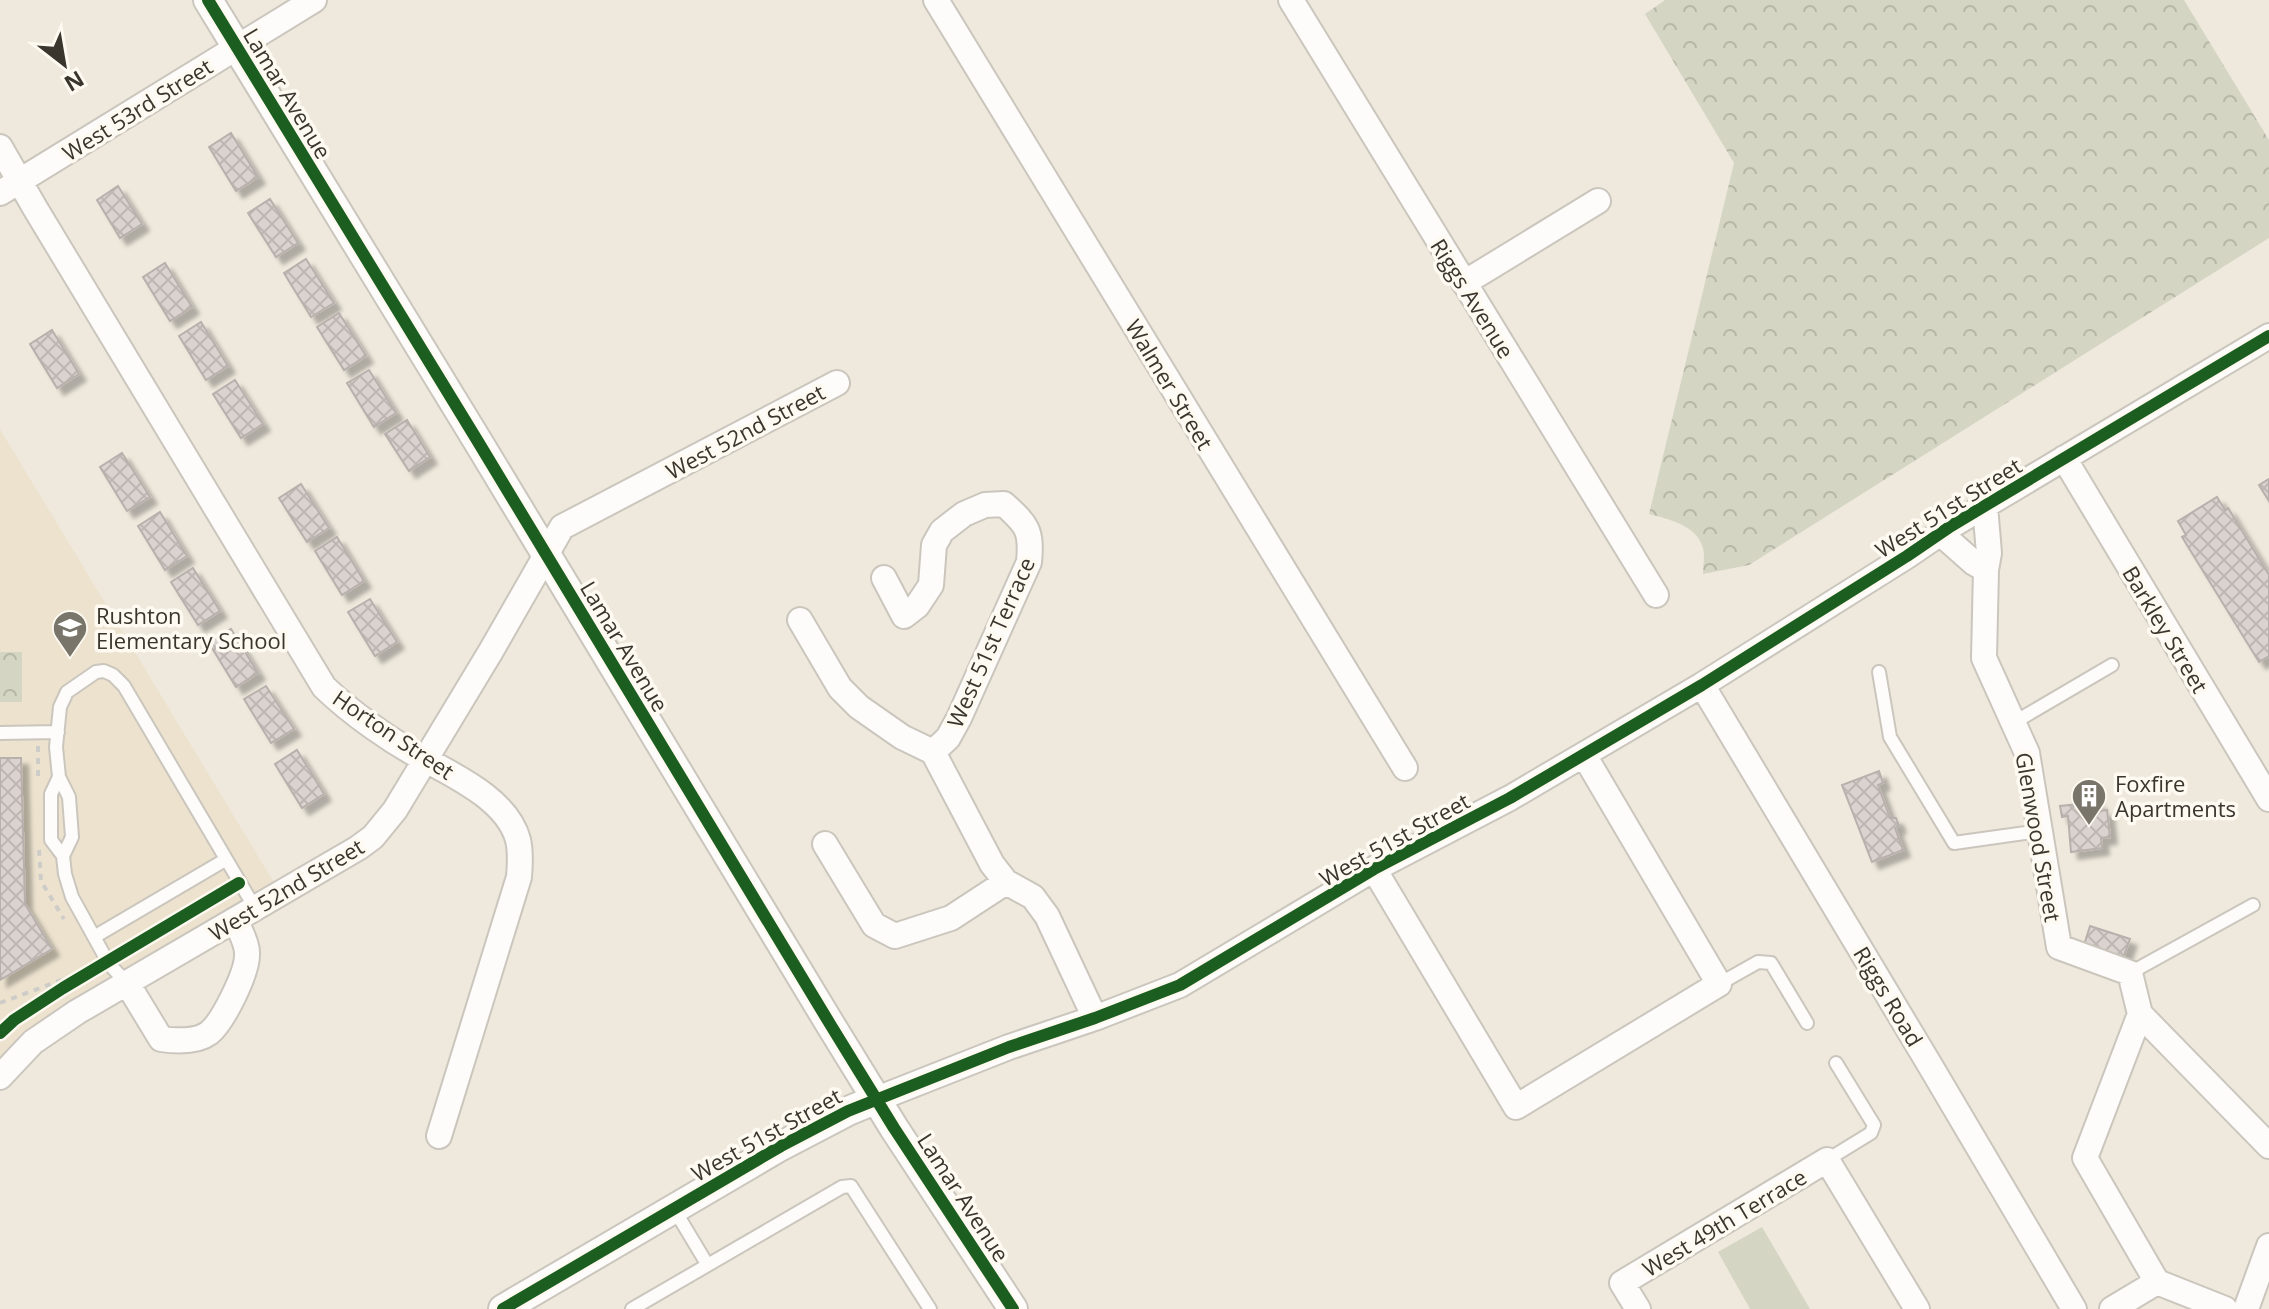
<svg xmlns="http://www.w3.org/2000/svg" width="2269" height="1309" font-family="'Open Sans',sans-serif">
  <defs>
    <pattern id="forest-crowns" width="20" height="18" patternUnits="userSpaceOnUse" patternTransform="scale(2)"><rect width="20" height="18" fill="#d4d5c2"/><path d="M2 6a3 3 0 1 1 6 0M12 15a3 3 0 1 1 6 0" fill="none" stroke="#b7b7a7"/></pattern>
    <pattern id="building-cross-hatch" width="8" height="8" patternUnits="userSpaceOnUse" patternTransform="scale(2)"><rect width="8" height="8" fill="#dbd3cf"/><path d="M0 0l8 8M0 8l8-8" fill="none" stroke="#bdb6b2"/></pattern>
    <filter id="shadow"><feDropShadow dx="7" dy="7" stdDeviation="2" flood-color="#0004"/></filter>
  </defs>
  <rect width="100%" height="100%" fill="#efe9dd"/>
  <path fill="#ece2ce" d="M0,429L278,889L0,1068Z"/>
  <path fill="url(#forest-crowns)" d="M1665,0H2184L2269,140V238L1749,565L1703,574C1703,567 1705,555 1703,548C1697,525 1668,519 1649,514L1734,163L1645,14Z
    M0,652H22V702H0Z"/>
  <path fill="#d4d5c2" d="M1762,1227L1810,1309H1750L1718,1252Z"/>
  <path fill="url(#building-cross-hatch)" stroke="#b8b0ad" stroke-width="2" filter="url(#shadow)" d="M231,133L258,177L236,191L209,147Z
    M118,186L142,224L120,238L97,200Z
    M270,199L298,243L276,257L248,213Z
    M306,259L334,303L311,317L284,273Z
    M165,263L192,307L170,321L143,277Z
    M339,313L366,356L344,370L317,327Z
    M201,322L228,366L206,380L179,336Z
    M52,330L79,374L57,388L30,344Z
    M369,370L396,413L374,427L347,383Z
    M235,380L263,424L241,438L213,394Z
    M407,420L430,457L409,471L385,434Z
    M122,453L150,497L127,511L100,467Z
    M2269,479V501L2259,485Z
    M301,484L329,528L307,542L279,498Z
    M2217,497L2225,510L2228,508L2269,575V656L2259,662L2182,537L2186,535L2178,521Z
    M160,512L187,556L165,570L138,526Z
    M337,537L364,581L342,595L315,551Z
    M193,568L220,611L198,625L171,582Z
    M370,599L397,642L375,656L348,612Z
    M231,629L258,673L236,687L209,643Z
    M266,686L294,729L271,743L244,699Z
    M297,750L324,794L302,808L275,764Z
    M0,758H21L25,904L52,949L0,980Z
    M1879,771L1883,783L1878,785L1890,818H1896L1899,826L1895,828L1903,850L1872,862L1842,785Z
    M2099,802L2100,811L2107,810L2110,837L2101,838L2102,848L2071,852L2068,816L2062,817L2060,806Z
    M2090,926L2130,939L2123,958L2084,945Z"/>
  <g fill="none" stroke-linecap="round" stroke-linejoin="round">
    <defs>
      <path id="service" d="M1879,672L1890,737L1954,843L2039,831
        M2013,723L2112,665
        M0,733L58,732
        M59,777L51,794V840L63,856
        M94,937L225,860
        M2130,973L2253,905
        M127,983L109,964L72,897L65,874L63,856L72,837L69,797L59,777L56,747L60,707L67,692L96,672L104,671L113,675L124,686L255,908
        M1719,984L1758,962L1771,963L1807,1023
        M1827,1160L1871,1133L1874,1125L1836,1063
        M674,1209L707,1264
        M632,1309L842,1187L851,1186L930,1309"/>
      <path id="minor" d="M936,0L1405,768
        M1291,0L1656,595
        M0,147L35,208L324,687C352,714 392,742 426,760C457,777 508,801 518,840C521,852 520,865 519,877L439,1136
        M0,193L314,0
        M1464,283L1598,201
        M2064,458L2269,799
        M1985,506L1989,553L1986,570L1984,658L2027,753L2059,947L2130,973L2140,1014L2269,1146
        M1940,533L1974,563L1986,570
        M884,578L904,616L917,606L931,585L934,545L942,531L964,514L985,505L1004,504C1027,525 1032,530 1029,562L959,718L948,738L933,752
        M800,620L840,688L859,707L902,737L933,752L992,864L1006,882L1033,897L1047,916L1095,1018
        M1702,685L1931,1067L2074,1309
        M825,844L874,925L895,936L951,918L1006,882
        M1374,869L1516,1107L1719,984L1584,755
        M127,983L161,1039C175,1041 197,1042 209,1033C223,1022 247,973 247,955C248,944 239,930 236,920
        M2140,1014L2085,1158L2157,1282L2225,1309
        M0,1077L33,1042L77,1012L358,848L373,837L395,810L491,651L562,527L837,383
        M877,1099L1009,1047L1095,1018L1180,985L1374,869L1510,798L1702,685L1907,556L1951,526L2269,336
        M1638,1309L1622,1283L1827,1160L1917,1309
        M2112,1309L2157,1282
        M2246,1309L2269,1246"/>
      <path id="tertiary" d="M208,0L477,440L830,1024L894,1128L1013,1309
        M503,1309L781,1146L848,1111L877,1099"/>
    </defs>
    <use href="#service" stroke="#cbc6bd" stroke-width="16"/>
    <use href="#minor" stroke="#cbc6bd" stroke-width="28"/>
    <use href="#tertiary" stroke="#cbc6bd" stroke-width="32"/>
    <path stroke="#ceccc8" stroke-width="4" stroke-dasharray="6 6" stroke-linecap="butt" d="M38,746V782
      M39,850L41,881L64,919
      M0,1003L64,979L71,983"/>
    <use href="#service" stroke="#fdfcfa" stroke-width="12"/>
    <use href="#minor" stroke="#fdfcfa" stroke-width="24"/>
    <use href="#tertiary" stroke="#fdfcfa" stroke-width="28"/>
    <defs>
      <path id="cycleway" d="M208,0L477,440L830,1024L894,1128L1013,1309
        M0,1033L14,1020L63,988L239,883
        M503,1309L781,1146L848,1111L1009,1047L1095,1018L1180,985L1374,869L1510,798L1702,685L1907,556L1951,526L2269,336"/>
    </defs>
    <use href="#cycleway" stroke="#fefaf1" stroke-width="17"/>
    <use href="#cycleway" stroke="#1b5e20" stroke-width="12"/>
  </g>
  <defs>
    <symbol id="school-pin" viewBox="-11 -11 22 30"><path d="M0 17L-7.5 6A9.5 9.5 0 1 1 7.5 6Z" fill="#79756b" stroke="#fefaf1"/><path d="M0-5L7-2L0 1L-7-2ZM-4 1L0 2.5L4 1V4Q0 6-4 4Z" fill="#fff"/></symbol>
    <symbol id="building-pin" viewBox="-11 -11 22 30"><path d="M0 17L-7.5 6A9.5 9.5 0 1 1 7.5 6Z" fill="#79756b" stroke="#fefaf1"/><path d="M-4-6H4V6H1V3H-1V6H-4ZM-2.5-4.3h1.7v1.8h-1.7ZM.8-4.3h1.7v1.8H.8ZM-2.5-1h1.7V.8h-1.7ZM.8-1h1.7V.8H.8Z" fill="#fff"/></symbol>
  </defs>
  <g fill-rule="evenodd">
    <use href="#school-pin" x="50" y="608" width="40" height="54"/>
    <use href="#building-pin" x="2069" y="776" width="40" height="54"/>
  </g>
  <g text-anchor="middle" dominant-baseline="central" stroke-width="7" stroke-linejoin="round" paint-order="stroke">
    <g font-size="22" fill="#3a362d" stroke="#fefaf1">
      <text transform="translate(288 93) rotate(59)">Lamar Avenue</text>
      <text transform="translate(137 109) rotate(-32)">West 53rd Street</text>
      <text transform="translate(1473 298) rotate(58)">Riggs Avenue</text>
      <text transform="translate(1170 384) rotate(59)">Walmer Street</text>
      <text transform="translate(745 431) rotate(-28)">West 52nd Street</text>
      <text transform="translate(1948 507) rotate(-32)">West 51st Street</text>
      <text transform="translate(2166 629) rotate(59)">Barkley Street</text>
      <text transform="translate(990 642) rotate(-66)">West 51st Terrace</text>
      <text transform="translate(625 646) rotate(59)">Lamar Avenue</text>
      <text transform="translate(394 734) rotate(34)">Horton Street</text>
      <text transform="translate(2039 837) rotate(80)">Glenwood Street</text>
      <text transform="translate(1394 839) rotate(-29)">West 51st Street</text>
      <text transform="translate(286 889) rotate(-31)">West 52nd Street</text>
      <text transform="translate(1889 996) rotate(59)">Riggs Road</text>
      <text transform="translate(766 1134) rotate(-29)">West 51st Street</text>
      <text transform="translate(964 1197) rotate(57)">Lamar Avenue</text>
      <text transform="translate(1724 1222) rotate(-31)">West 49th Terrace</text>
    </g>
    <g font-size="22" fill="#3a362d" stroke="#fefaf1" text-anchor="start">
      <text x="96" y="615">Rushton<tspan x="96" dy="25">Elementary School</tspan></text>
      <text x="2115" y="783">Foxfire<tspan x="2115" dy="25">Apartments</tspan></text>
    </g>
  </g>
  <g transform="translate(64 64) rotate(149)" stroke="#fefaf1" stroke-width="6" paint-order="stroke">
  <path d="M0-6L14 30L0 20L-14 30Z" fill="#3a362d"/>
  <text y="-12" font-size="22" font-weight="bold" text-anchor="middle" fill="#3a362d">N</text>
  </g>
</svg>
